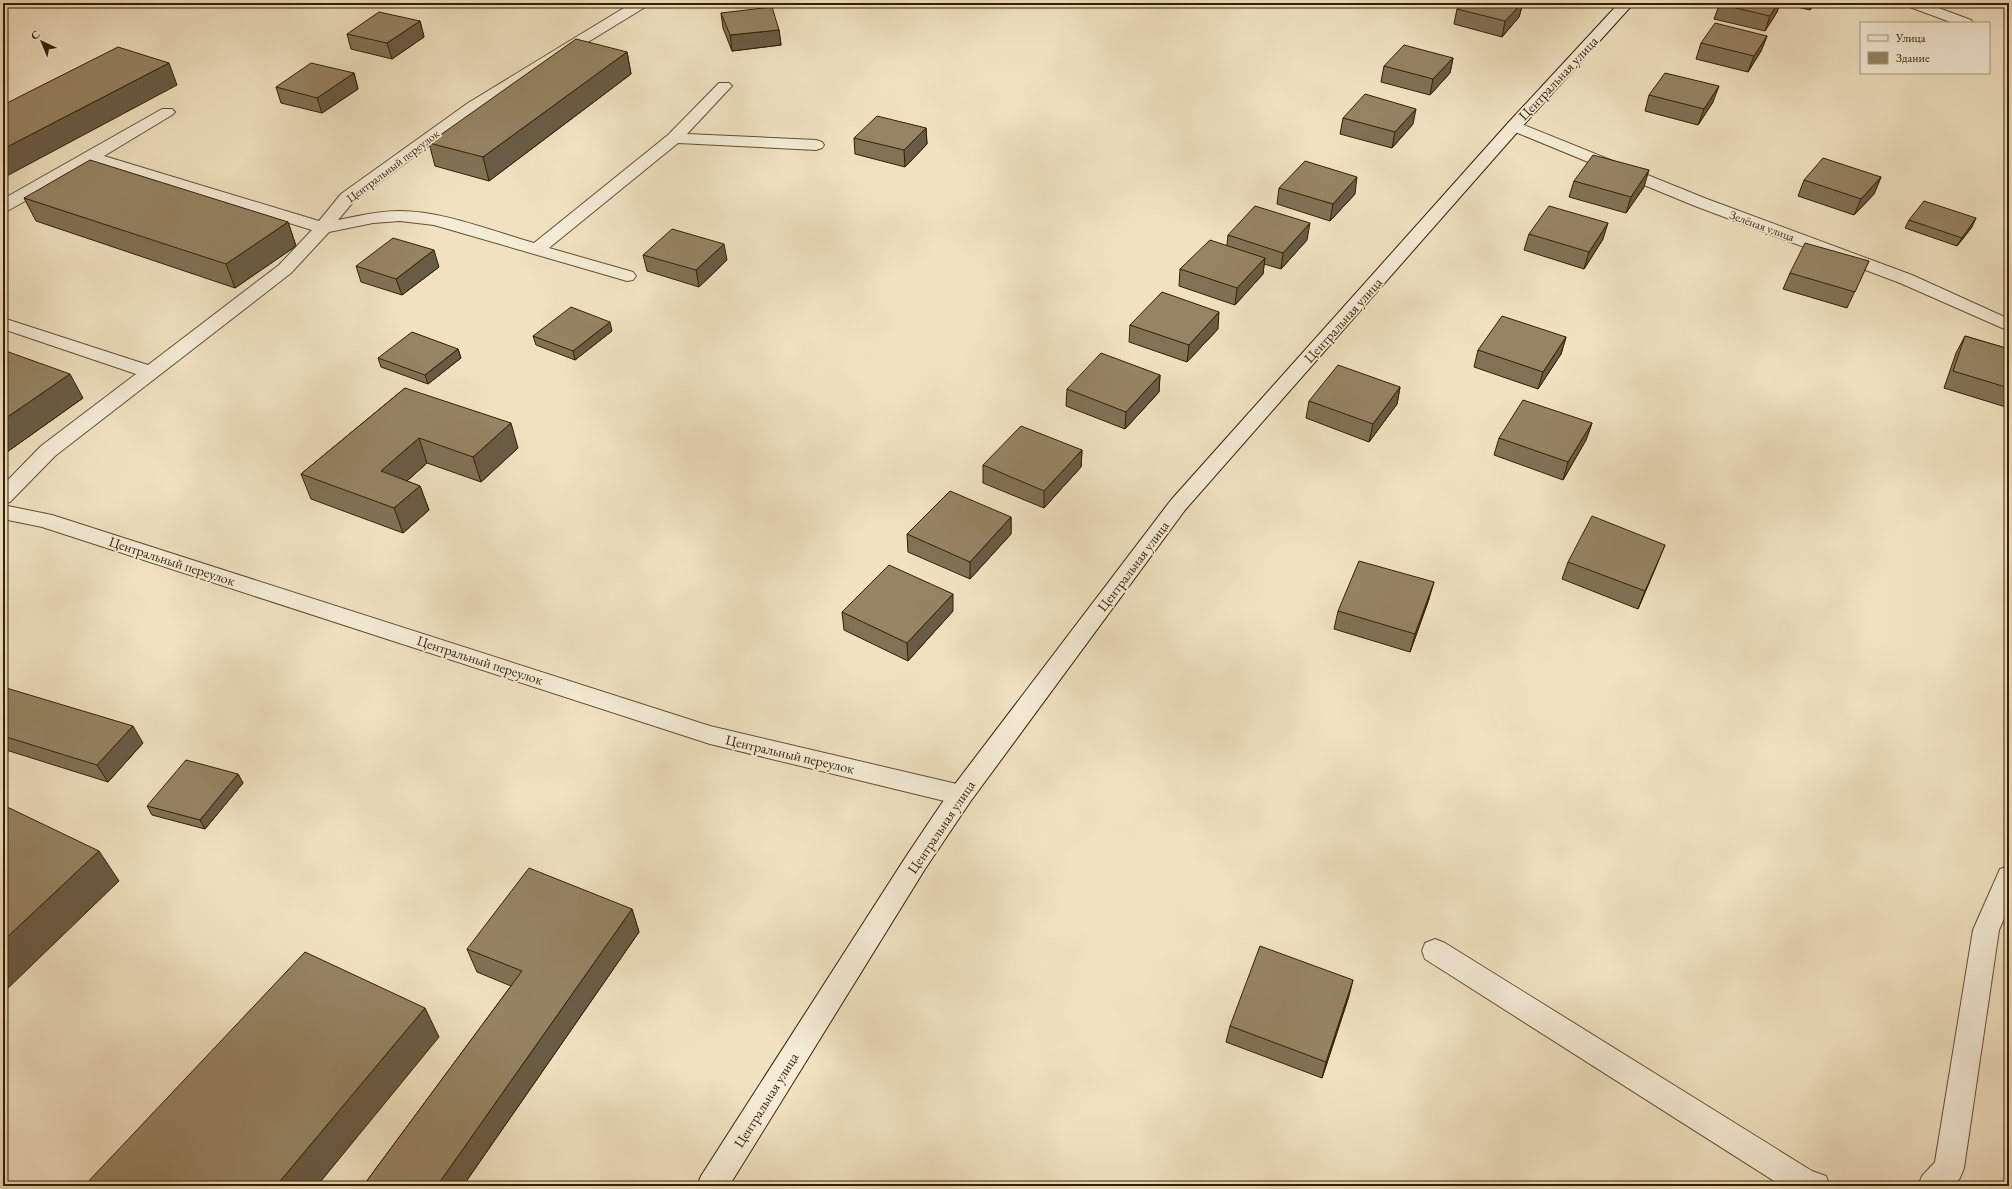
<svg xmlns="http://www.w3.org/2000/svg" width="2012" height="1189" font-family="'EB Garamond',serif">
  <rect width="100%" height="100%" fill="#f0e2c1"/>
  <filter id="stains"><feTurbulence type="fractalNoise" baseFrequency=".005" numOctaves="4"/><feColorMatrix values="0 0 0 0 .2 0 0 0 0 .09 0 0 0 0 .02 0 0 0 .5 -.17"/></filter>
  <radialGradient id="worn" r=".72"><stop offset=".6" stop-color="#630" stop-opacity="0"/><stop offset="1" stop-color="#630" stop-opacity=".3"/></radialGradient>
  <g fill="none" stroke-linecap="round" stroke-linejoin="round">
    <defs>
      <path id="lane" d="M632,3H649L647,6L478,109L353,202L338,220C358,216 379,211 399,211C443,211 492,231 534,243L668,135L719,83H729L732,86L729,89L687,134L816,140L822,142L824,145L822,148L816,150L678,143L549,248L633,272L636,276L633,280L627,281L434,225L400,221L373,223L329,232L291,273L55,456L10,502L3,504V485L41,446L136,374L3,329V318L148,365L279,265L312,230L93,163L9,210L3,211V199L162,109H172L175,112L172,115L104,156L319,221L341,194L468,103Z
        M1905,3H1925L1971,20L1973,23H1953L1907,6Z
        M2009,866V907L1999,930L1964,1168L1960,1178L1953,1186H1918L1922,1176L1935,1162L1973,930L2000,869Z
        M1435,939L1445,943L1812,1171L1826,1176L1830,1186H1782L1425,959L1422,951L1425,943Z"/>
      <path id="street" d="M1514,121L1707,199L1912,275L2009,319V331L1900,283L1695,206L1508,129L1506,126L1508,123Z
        M3,505L52,515L710,726L961,785L970,788L973,795L970,802L961,805L710,744L42,527L3,519Z"/>
      <path id="secondary" d="M1619,3H1634L1520,129L1185,510L970,802L925,869L729,1186H697L701,1176L907,855L952,788L1171,500L1508,123Z"/>
    </defs>
    <use href="#lane" stroke="#644f30" stroke-width="2"/>
    <use href="#street" stroke="#644f30" stroke-width="2"/>
    <use href="#secondary" stroke="#351e00" stroke-width="2"/>
    <use href="#lane" fill="#f5ecd7" fill-rule="evenodd"/>
    <use href="#street" fill="#f5ecd7" fill-rule="evenodd"/>
    <use href="#secondary" fill="#f5ecd7" fill-rule="evenodd"/>
  </g>
  <path fill="#817256" stroke="#351e00" d="M1463,3H1523L1519,17L1502,37L1454,24L1457,9Z
    M1720,3H1814L1810,10L1780,3L1777,12L1765,31L1714,19Z
    M721,13L779,30L781,45L732,51L723,28Z
    M420,21L424,37L392,59L351,49L347,34Z
    M1767,36L1761,51L1748,72L1696,59L1701,43Z
    M627,52L631,74L489,181L435,166L429,143Z
    M1453,58L1450,73L1430,95L1381,82L1384,66Z
    M354,73L358,89L322,113L281,103L276,87Z
    M1649,95L1713,102L1698,125L1645,111Z
    M1343,118L1413,124L1392,148L1340,134Z
    M926,128L927,144L905,167L855,154L854,138Z
    M1881,177L1874,194L1854,215L1798,196L1804,180Z
    M1574,181L1644,187L1626,213L1569,197Z
    M1279,188L1355,194L1330,221L1277,204Z
    M24,198L288,222L296,246L235,288L36,221Z
    M1909,220L1972,227L1957,246L1905,228Z
    M1529,234L1603,239L1584,269L1524,250Z
    M1228,235L1307,240L1281,269L1264,264L1263,274L1235,305L1179,286L1180,269L1227,245Z
    M643,255L727,260L699,287L647,271Z
    M1869,261L1847,308L1783,289L1790,273Z
    M356,266L439,267L402,295L361,282Z
    M1130,325L1218,329L1187,362L1129,342Z
    M612,331L575,360L536,345L533,336Z
    M1965,336L2009,349V408L1944,388L1956,353Z
    M1566,337L1561,354L1538,389L1474,367L1478,350Z
    M458,349L461,358L428,384L381,367L378,358Z
    M3,350L83,398L7,452L3,450Z
    M1160,375L1159,392L1125,429L1066,406L1067,389Z
    M1400,387L1397,404L1369,442L1306,418L1309,401Z
    M405,388L518,448L481,482L427,463L407,481L420,486L429,510L403,533L311,499L301,474Z
    M1592,423L1586,440L1563,480L1494,455L1499,438Z
    M1082,450L1081,467L1044,508L983,483V465Z
    M1011,517V534L970,579L908,552L907,534Z
    M1568,562H1658L1638,609L1562,579Z
    M1429,599L1410,652L1334,629L1338,611Z
    M953,611L908,661L844,630L842,612Z
    M3,687L143,743L108,782L3,749Z
    M238,774L243,783L205,829L152,815L147,806Z
    M632,909L639,932L463,1186H363L511,986L477,972L467,949Z
    M1349,996L1322,1078L1226,1042L1230,1026Z"/>
  <path fill="#695c46" stroke="#351e00" d="M1522,3H1523L1519,17L1502,37L1505,21Z
    M1778,3H1780L1777,12L1765,31L1770,16Z
    M1812,3H1814L1810,10Z
    M420,21L424,37L392,59L387,43Z
    M779,30L781,45L732,51L730,35Z
    M1767,36L1761,51L1748,72L1754,56Z
    M627,52L631,74L489,181L483,157Z
    M1453,58L1450,73L1430,95L1433,79Z
    M169,63L177,85L3,178V149Z
    M354,73L358,89L322,113L317,98Z
    M1719,86L1713,102L1698,125L1704,109Z
    M1416,109L1413,124L1392,148L1395,132Z
    M926,128L927,144L905,167L904,150Z
    M1649,170L1644,187L1626,213L1631,197Z
    M1357,177L1355,194L1330,221L1333,204Z
    M1881,177L1874,194L1854,215L1861,199Z
    M1976,218L1972,227L1957,246L1962,238Z
    M288,222L296,246L235,288L226,264Z
    M1310,223L1307,240L1281,269L1283,253Z
    M1608,223L1603,239L1584,269L1589,252Z
    M724,244L727,260L699,287L696,270Z
    M434,250L439,267L402,295L396,279Z
    M1265,258L1263,274L1235,305L1237,288Z
    M1219,312L1218,329L1187,362L1189,345Z
    M610,322L612,331L575,360L573,351Z
    M1566,337L1561,354L1538,389L1543,372Z
    M458,349L461,358L428,384L425,375Z
    M70,374L83,398L7,452L3,445V420Z
    M1160,375L1159,392L1125,429L1126,412Z
    M1400,387L1397,404L1369,442L1373,424Z
    M511,423L518,448L481,482L473,457Z
    M1592,423L1586,440L1563,480L1568,462Z
    M419,438L427,463L390,496L381,471Z
    M1082,450L1081,467L1044,508V491Z
    M420,486L429,510L403,533L394,508Z
    M1011,517V534L970,579V562Z
    M1665,545L1658,562L1638,609L1645,591Z
    M1434,582L1429,599L1410,652L1415,634Z
    M953,594V611L908,661L907,643Z
    M133,726L143,743L108,782L97,765Z
    M238,774L243,783L205,829L200,820Z
    M99,851L119,881L3,993V941Z
    M632,909L639,932L463,1186H437Z
    M1353,980L1349,996L1322,1078L1326,1062Z
    M425,1008L439,1037L317,1186H276Z"/>
  <path fill="#968464" stroke="#351e00" d="M1463,3H1522L1505,21L1457,9Z
    M1720,3H1778L1770,16L1719,4Z
    M772,7L779,30L730,35L721,13Z
    M379,12L420,21L387,43L347,34Z
    M1715,23L1767,36L1754,56L1701,43Z
    M576,39L627,52L483,157L429,143Z
    M1404,45L1453,58L1433,79L1384,66Z
    M118,47L169,63L3,149V105Z
    M311,63L354,73L317,98L276,87Z
    M1665,73L1719,86L1704,109L1649,95Z
    M1365,94L1416,109L1395,132L1343,118Z
    M877,116L926,128L904,150L854,138Z
    M1593,155L1649,170L1631,197L1574,181Z
    M1823,158L1881,177L1861,199L1804,180Z
    M90,160L288,222L226,264L24,198Z
    M1305,161L1357,177L1333,204L1279,188Z
    M1924,201L1976,218L1962,238L1909,220Z
    M1255,206L1310,223L1283,253L1228,235Z
    M1549,206L1608,223L1589,252L1529,234Z
    M672,229L724,244L696,270L643,255Z
    M393,238L434,250L396,279L356,266Z
    M1210,240L1265,258L1237,288L1180,269Z
    M1805,243L1869,261L1855,292L1790,273Z
    M1162,292L1219,312L1189,345L1130,325Z
    M571,307L610,322L573,351L533,336Z
    M1502,316L1566,337L1543,372L1478,350Z
    M412,332L458,349L425,375L378,358Z
    M1965,336L2009,349V388L1953,371Z
    M3,350L70,374L3,420Z
    M1101,353L1160,375L1126,412L1067,389Z
    M1338,365L1400,387L1373,424L1309,401Z
    M405,388L511,423L473,457L419,438L381,471L420,486L394,508L301,474Z
    M1523,400L1592,423L1568,462L1499,438Z
    M1021,426L1082,450L1044,491L983,465Z
    M950,491L1011,517L970,562L907,534Z
    M1592,516L1665,545L1645,591L1568,562Z
    M1359,561L1434,582L1415,634L1338,611Z
    M889,565L953,594L907,643L842,612Z
    M3,687L133,726L97,765L3,736Z
    M186,760L238,774L200,820L147,806Z
    M3,805L99,851L3,941Z
    M529,868L632,909L437,1186H363L522,971L467,949Z
    M1260,946L1353,980L1326,1062L1230,1026Z
    M305,952L425,1008L276,1186H84Z"/>
  <g text-anchor="middle" dominant-baseline="central" stroke-width="3.5" stroke-linejoin="round" paint-order="stroke">
    <g font-size="12" fill="#351e00" stroke="#f5ecd7">
      <text transform="translate(393 166) rotate(-37)">Центральный переулок</text>
      <text transform="translate(1762 226) rotate(20)">Зелёная улица</text>
    </g>
    <g font-size="14" fill="#351e00" stroke="#f5ecd7">
      <text transform="translate(1558 78) rotate(-47)">Центральная улица</text>
      <text transform="translate(1343 320) rotate(-48)">Центральная улица</text>
      <text transform="translate(172 561) rotate(18)">Центральный переулок</text>
      <text transform="translate(1133 566) rotate(-53)">Центральная улица</text>
      <text transform="translate(480 660) rotate(18)">Центральный переулок</text>
      <text transform="translate(790 754) rotate(13)">Центральный переулок</text>
      <text transform="translate(941 827) rotate(-56)">Центральная улица</text>
      <text transform="translate(766 1100) rotate(-58)">Центральная улица</text>
    </g>
  </g>
  <rect width="2012" height="1189" fill="none" stroke="#f0e2c1" stroke-width="16"/>
  <rect x="4" y="4" width="2004" height="1181" fill="none" stroke="#351e00" stroke-width="2"/>
  <rect x="8" y="8" width="1996" height="1173" fill="none" stroke="#351e00"/>
  <rect x="1860" y="22" width="130" height="52" fill="#f5ecd7" stroke="#a89a81"/>
  <rect x="1868" y="35" width="20" height="6" fill="#f5ecd7" stroke="#a89a81"/>
  <text x="1896" y="42" font-size="12" fill="#351e00">Улица</text>
  <rect x="1868" y="52" width="20" height="12" fill="#968464" stroke="#a89a81"/>
  <text x="1896" y="62" font-size="12" fill="#351e00">Здание</text>
  <g transform="translate(42 42) rotate(316)" stroke="#f5ecd7" stroke-width="3" paint-order="stroke">
  <path d="M0-3L7 15L0 10L-7 15Z" fill="#351e00"/>
  <text y="-6" font-size="11" font-weight="bold" text-anchor="middle" fill="#351e00">С</text>
  </g>
  <rect width="100%" height="100%" filter="url(#stains)"/>
  <rect width="100%" height="100%" fill="url(#worn)"/>
</svg>
